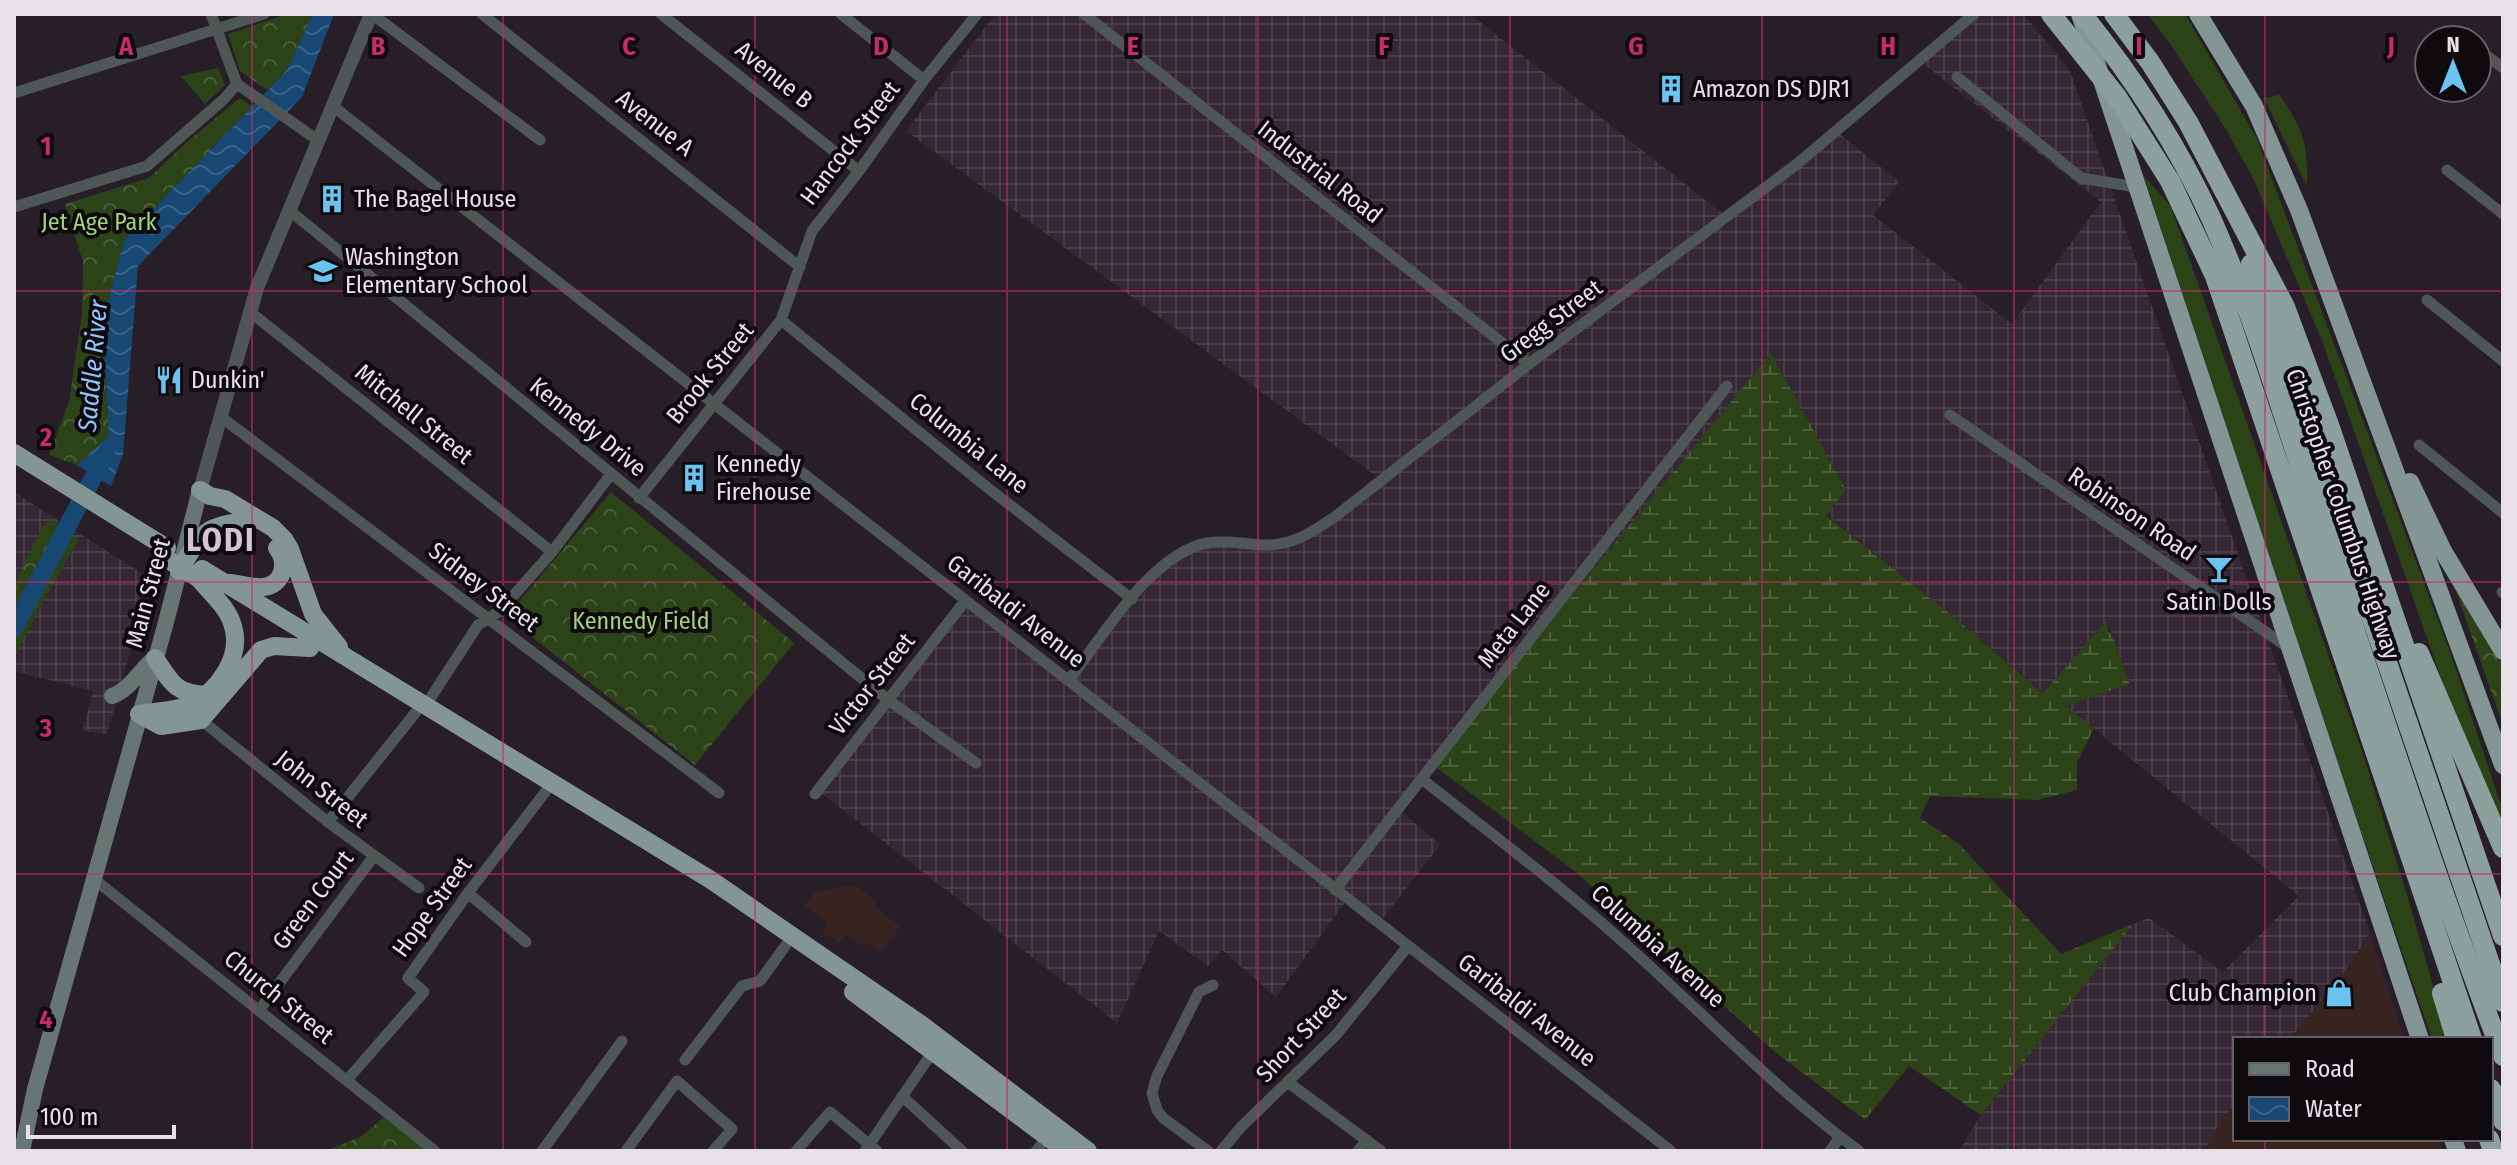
<svg xmlns="http://www.w3.org/2000/svg" width="2517" height="1165" font-family="'Fira Sans Condensed',sans-serif">
  <defs>
    <pattern id="industrial-grid" width="8" height="8" patternUnits="userSpaceOnUse" patternTransform="scale(2)"><rect width="8" height="8" fill="#362735"/><path d="M0 4h8M4 0v8" fill="none" stroke="#493c48"/></pattern>
    <pattern id="forest-crowns" width="20" height="18" patternUnits="userSpaceOnUse" patternTransform="scale(2)"><rect width="20" height="18" fill="#2c4318"/><path d="M2 6a3 3 0 1 1 6 0M12 15a3 3 0 1 1 6 0" fill="none" stroke="#4b5e3a"/></pattern>
    <pattern id="wetland-marsh" width="20" height="14" patternUnits="userSpaceOnUse" patternTransform="scale(2)"><rect width="20" height="14" fill="#2c4318"/><path d="M1 5h8M5 5V1M11 12h8M15 12V8" fill="none" stroke="#4b5e3a"/></pattern>
    <pattern id="water-waves" width="16" height="10" patternUnits="userSpaceOnUse" patternTransform="scale(2)"><rect width="16" height="10" fill="#174873"/><path d="M0 5q4-4 8 0t8 0" fill="none" stroke="#396287"/></pattern>
  </defs>
  <rect width="100%" height="100%" fill="#281e28"/>
  <path fill="#372420" d="M855,885L877,902L875,907L900,926L882,953L866,943L863,946L845,934L839,943L822,932L828,923L804,906L815,892Z
    M2370,933L2404,1039H2290L2346,970Z
    M2235,1104V1139H2439L2443,1151H2205L2220,1121Z"/>
  <path fill="url(#industrial-grid)" d="M995,14H1470L1723,214L1835,130L1899,182L1873,215L2012,324L2101,202L1921,62L1981,14H2023L2070,71L2370,933L2346,970L2290,1039H2235V1104L2220,1121L2205,1151H1959L1981,1115L2133,924L2149,918L2223,972L2299,896L2066,706L2130,684L2107,621L2044,693L1950,614L1826,514L1771,354L1401,811L1440,845L1381,921L1349,897L1276,997L1222,950L1208,966L1159,931L1117,1023L820,792L965,598L1069,678L1174,558L1200,549L1228,546L1277,547L1384,482L906,131Z
    M14,492L151,579L107,734L83,731L93,691L14,671Z"/>
  <path fill="#2c4318" d="M2148,14H2185L2257,139L2450,652L2503,811V829L2455,717L2323,343L2254,180L2227,131L2171,45Z
    M2280,95C2304,133 2308,142 2307,187L2264,98Z
    M2144,176L2171,207L2227,366L2365,760L2410,905L2448,1039H2432L2279,591Z"/>
  <path fill="url(#forest-crowns)" d="M279,14H313L287,70L267,90L240,71L228,34L279,17Z
    M218,68L225,85L205,104L181,76Z
    M240,98L252,106L124,240L103,322L109,437L77,465L49,455L69,402L82,314L83,262L65,204L149,178L187,142Z
    M611,492L794,643L695,765L513,622V609Z
    M51,520L79,540L47,594L14,659V585L42,527Z
    M2447,566L2503,663V725Z
    M384,1117L427,1151H326L362,1136Z"/>
  <path fill="url(#wetland-marsh)" d="M1771,353L1846,490L1826,515L1950,614L2043,693L2107,620L2108,631L2112,635L2130,684L2066,706L2094,728L2077,763V790L2038,800L1930,796L1920,818L1958,843L2061,954L2133,924L1981,1115L1909,1066L1865,1120L1774,1051L1576,872L1433,765Z"/>
  <path fill="url(#water-waves)" d="M313,14H334L302,97L138,266L123,454L111,486L77,465L109,436L103,322L124,240L287,70Z"/>
  <g fill="none" stroke-linecap="round" stroke-linejoin="round">
    <path stroke="#174873" stroke-width="18" d="M14,628L106,453"/>
    <path stroke="#4f5756" stroke-width="11" d="M211,14L237,84L319,141
      M372,14L540,140
      M482,14L800,267
      M661,14L859,171
      M841,14L924,80
      M1084,14L1529,364
      M2477,48L2503,68
      M1957,77L2081,178L2136,187
      M14,93L264,14
      M334,107L1671,1151
      M2447,170L2503,214
      M14,207L147,166L223,100L237,84
      M289,210L887,699L976,763
      M2427,300L2503,361
      M249,311L552,552
      M781,320L988,488L1132,599
      M1950,415L2289,648
      M221,417L719,793
      M2419,445L2503,513
      M639,498L781,320L812,231L859,171L924,80L977,14
      M2502,592H2503
      M1069,680C1103,636 1151,554 1207,543C1226,540 1244,544 1263,545C1293,546 1312,532 1336,516L1529,364L1797,164L1974,14
      M426,705L478,625L500,611L552,552L611,474
      M201,720L328,822L419,888
      M1423,780C1493,835 1565,889 1631,949C1707,1017 1776,1090 1859,1151
      M815,794L965,601
      M328,822L416,712
      M94,879L435,1151
      M1335,890L1727,386
      M468,893L526,942
      M260,1009L374,856
      M685,1060L742,986L760,981L786,945
      M347,1080L424,992L408,978L468,893L546,791
      M1289,1083L1381,1151
      M902,1096L962,1151
      M542,1151L622,1041
      M626,1151L677,1081L732,1129L713,1151
      M796,1151L830,1112L877,1151
      M865,1151L934,1050
      M1036,1151L1048,1137
      M1208,1151L1163,1118L1157,1110L1152,1093L1157,1076L1199,992L1213,985
      M1221,1151L1241,1127L1336,1035L1408,946
      M1358,1151L1367,1140
      M1830,1151L1840,1137"/>
    <path stroke="#4f5756" stroke-width="14" d="M200,490L257,288L371,14"/>
    <path stroke="#677573" stroke-width="16" d="M112,696C131,689 139,670 155,658
      M22,1151L35,1089L165,626L200,490"/>
    <path stroke="#839694" stroke-width="18" d="M2080,14L2420,1039
      M2198,14L2254,106L2299,210L2503,765
      M14,453L167,548
      M2410,482L2443,551L2503,651
      M200,490L210,496L225,499L273,528L284,539L290,549L313,614L339,647
      M202,569L711,880L922,1025L1088,1151
      M179,571C199,539 200,526 241,522
      M230,583C240,584 253,588 263,587C284,585 288,562 277,548
      M155,658C171,682 175,694 206,695
      M139,714C155,711 175,711 189,705C218,692 244,656 232,623C227,607 209,591 198,578
      M139,714L161,726L201,720L261,650L274,646L310,648
      M853,992L1066,1151
      M2453,1139L2457,1151"/>
    <path stroke="#8ca09e" stroke-width="20" d="M2082,14C2133,77 2177,144 2211,218C2254,315 2284,419 2318,520C2378,699 2436,880 2503,1056
      M2114,14L2150,62L2188,122L2285,307L2329,425L2503,936
      M2117,97L2170,181L2215,276L2472,1039
      M2251,264L2503,1002
      M2419,653L2503,848
      M2442,993L2456,1039
      M2491,1089L2503,1121
      M2489,1139L2493,1151"/>
    <path stroke="#839694" stroke-width="18" d="M162,556L198,578"/>
    <path stroke="#8ca09e" stroke-width="20" d="M2051,14L2117,97"/>
  </g>
  <path fill="none" stroke="#c62c69" stroke-width="2" stroke-opacity="0.55" d="M252,14V1151M503,14V1151M755,14V1151M1007,14V1151M1258,14V1151M1510,14V1151M1762,14V1151M2014,14V1151M2265,14V1039M14,291H2503M14,582H2503M14,874H2503M2265,1139V1151"/>
  <defs>
    <symbol id="building-bare" viewBox="-9 -9 18 18"><path d="M-4-6H4V6H1V3H-1V6H-4ZM-2.5-4.3h1.7v1.8h-1.7ZM.8-4.3h1.7v1.8H.8ZM-2.5-1h1.7V.8h-1.7ZM.8-1h1.7V.8H.8Z" fill="#6ac3f1" stroke="#0e0a0e" stroke-width="2.5" paint-order="stroke"/></symbol>
    <symbol id="school-bare" viewBox="-9 -9 18 18"><path d="M0-5L7-2L0 1L-7-2ZM-4 1L0 2.5L4 1V4Q0 6-4 4Z" fill="#6ac3f1" stroke="#0e0a0e" stroke-width="2.5" paint-order="stroke"/></symbol>
    <symbol id="restaurant-bare" viewBox="-9 -9 18 18"><path d="M-5-6h1v4h1v-4h1v4h1v-4h1v5L-1.5 .5V6h-2V.5L-5-1ZM5-6V6H3V1.5H1.5Q1.5-4 5-6Z" fill="#6ac3f1" stroke="#0e0a0e" stroke-width="2.5" paint-order="stroke"/></symbol>
    <symbol id="bar-bare" viewBox="-9 -9 18 18"><path d="M-6-5H6L.8 .8V4.5H3.5V6h-7V4.5H-.8V.8Z" fill="#6ac3f1" stroke="#0e0a0e" stroke-width="2.5" paint-order="stroke"/></symbol>
    <symbol id="shop-bare" viewBox="-9 -9 18 18"><path d="M-5-2.5h2.3a2.7 3.5 0 0 1 5.4 0H5L5.5 6h-11ZM-1.5-2.5h3a1.5 2.3 0 0 0-3 0Z" fill="#6ac3f1" stroke="#0e0a0e" stroke-width="2.5" paint-order="stroke"/></symbol>
  </defs>
  <g fill-rule="evenodd">
    <use href="#building-bare" x="1651" y="69" width="40" height="40"/>
    <use href="#building-bare" x="312" y="179" width="40" height="40"/>
    <use href="#school-bare" x="303" y="251" width="40" height="40"/>
    <use href="#restaurant-bare" x="149" y="360" width="40" height="40"/>
    <use href="#building-bare" x="674" y="458" width="40" height="40"/>
    <use href="#bar-bare" x="2199" y="549" width="40" height="40"/>
    <use href="#shop-bare" x="2319" y="973" width="40" height="40"/>
  </g>
  <g text-anchor="middle" dominant-baseline="central" stroke-width="8" stroke-linejoin="round" paint-order="stroke">
    <g font-size="24" fill="#e7e1e7" stroke="#0e0a0e">
      <text transform="translate(774 75) rotate(39)">Avenue B</text>
      <text transform="translate(655 123) rotate(38)">Avenue A</text>
      <text transform="translate(850 143) rotate(-53)">Hancock Street</text>
      <text transform="translate(1320 172) rotate(38)">Industrial Road</text>
      <text transform="translate(1551 321) rotate(-37)">Gregg Street</text>
      <text transform="translate(710 373) rotate(-51)">Brook Street</text>
      <text transform="translate(414 414) rotate(39)">Mitchell Street</text>
      <text transform="translate(588 427) rotate(39)">Kennedy Drive</text>
      <text transform="translate(969 443) rotate(39)">Columbia Lane</text>
      <text transform="translate(2132 514) rotate(34)">Robinson Road</text>
      <text transform="translate(2343 514) rotate(71)">Christopher Columbus Highway</text>
      <text transform="translate(484 587) rotate(37)">Sidney Street</text>
      <text transform="translate(148 593) rotate(-75)">Main Street</text>
      <text transform="translate(1016 611) rotate(38)">Garibaldi Avenue</text>
      <text transform="translate(1514 625) rotate(-52)">Meta Lane</text>
      <text transform="translate(872 684) rotate(-52)">Victor Street</text>
      <text transform="translate(322 789) rotate(38)">John Street</text>
      <text transform="translate(313 900) rotate(-53)">Green Court</text>
      <text transform="translate(432 907) rotate(-54)">Hope Street</text>
      <text transform="translate(1658 946) rotate(42)">Columbia Avenue</text>
      <text transform="translate(279 997) rotate(39)">Church Street</text>
      <text transform="translate(1527 1010) rotate(38)">Garibaldi Avenue</text>
      <text transform="translate(1301 1035) rotate(-47)">Short Street</text>
    </g>
    <g font-size="24" fill="#e7e1e7" stroke="#0e0a0e" text-anchor="start">
      <text x="1693" y="89">Amazon DS DJR1</text>
      <text x="354" y="199">The Bagel House</text>
      <text x="345" y="257">Washington<tspan x="345" dy="28">Elementary School</tspan></text>
      <text x="191" y="380">Dunkin'</text>
      <text x="716" y="464">Kennedy<tspan x="716" dy="28">Firehouse</tspan></text>
      <text x="2219" y="602" text-anchor="middle">Satin Dolls</text>
      <text x="2317" y="993" text-anchor="end">Club Champion</text>
    </g>
    <g font-size="24" fill="#a3d180" stroke="#0e0a0e">
      <text x="99" y="222">Jet Age Park</text>
      <text x="641" y="621">Kennedy Field</text>
    </g>
    <g font-size="26" font-style="italic" fill="#8ec5fa" stroke="#0e0a0e">
      <text transform="translate(93 366) rotate(-85)">Saddle River</text>
    </g>
    <g font-size="32" font-weight="bold" letter-spacing="2" fill="#d2c4d1" stroke="#0e0a0e">
      <text x="221" y="540">LODI</text>
    </g>
  </g>
  <g font-size="26" text-anchor="middle" font-weight="bold" fill="#c62c69" stroke="#0e0a0e" stroke-width="8" stroke-linejoin="round" paint-order="stroke">
    <text x="126" y="55">A</text>
    <text x="378" y="55">B</text>
    <text x="629" y="55">C</text>
    <text x="881" y="55">D</text>
    <text x="1133" y="55">E</text>
    <text x="1384" y="55">F</text>
    <text x="1636" y="55">G</text>
    <text x="1888" y="55">H</text>
    <text x="2139" y="55">I</text>
    <text x="2391" y="55">J</text>
    <text x="46" y="155">1</text>
    <text x="46" y="446">2</text>
    <text x="46" y="737">3</text>
    <text x="46" y="1028">4</text>
  </g>
  <rect width="2517" height="1165" fill="none" stroke="#e7e1e7" stroke-width="32"/>
  <rect x="2233" y="1037" width="260" height="104" fill="#0e0a0e" stroke="#656065" stroke-width="2"/>
  <rect x="2249" y="1063" width="40" height="12" fill="#677573" stroke="#656065" stroke-width="2"/>
  <text x="2305" y="1077" font-size="24" fill="#e7e1e7">Road</text>
  <rect x="2249" y="1097" width="40" height="24" fill="url(#water-waves)" stroke="#656065" stroke-width="2"/>
  <text x="2305" y="1117" font-size="24" fill="#e7e1e7">Water</text>
  <g transform="translate(2453 64)"><circle r="38" fill="#0e0a0e" stroke="#656065" stroke-width="2"/>
  <path d="M0-6L14 30L0 20L-14 30Z" fill="#6ac3f1"/>
  <text y="-12" font-size="22" font-weight="bold" text-anchor="middle" fill="#e7e1e7">N</text>
  </g>
  <path d="M28 1125v12h146v-12" fill="none" stroke="#e7e1e7" stroke-width="4"/>
  <text x="40" y="1125" font-size="24" fill="#e7e1e7" stroke="#0e0a0e" stroke-width="6" paint-order="stroke">100 m</text>
</svg>
